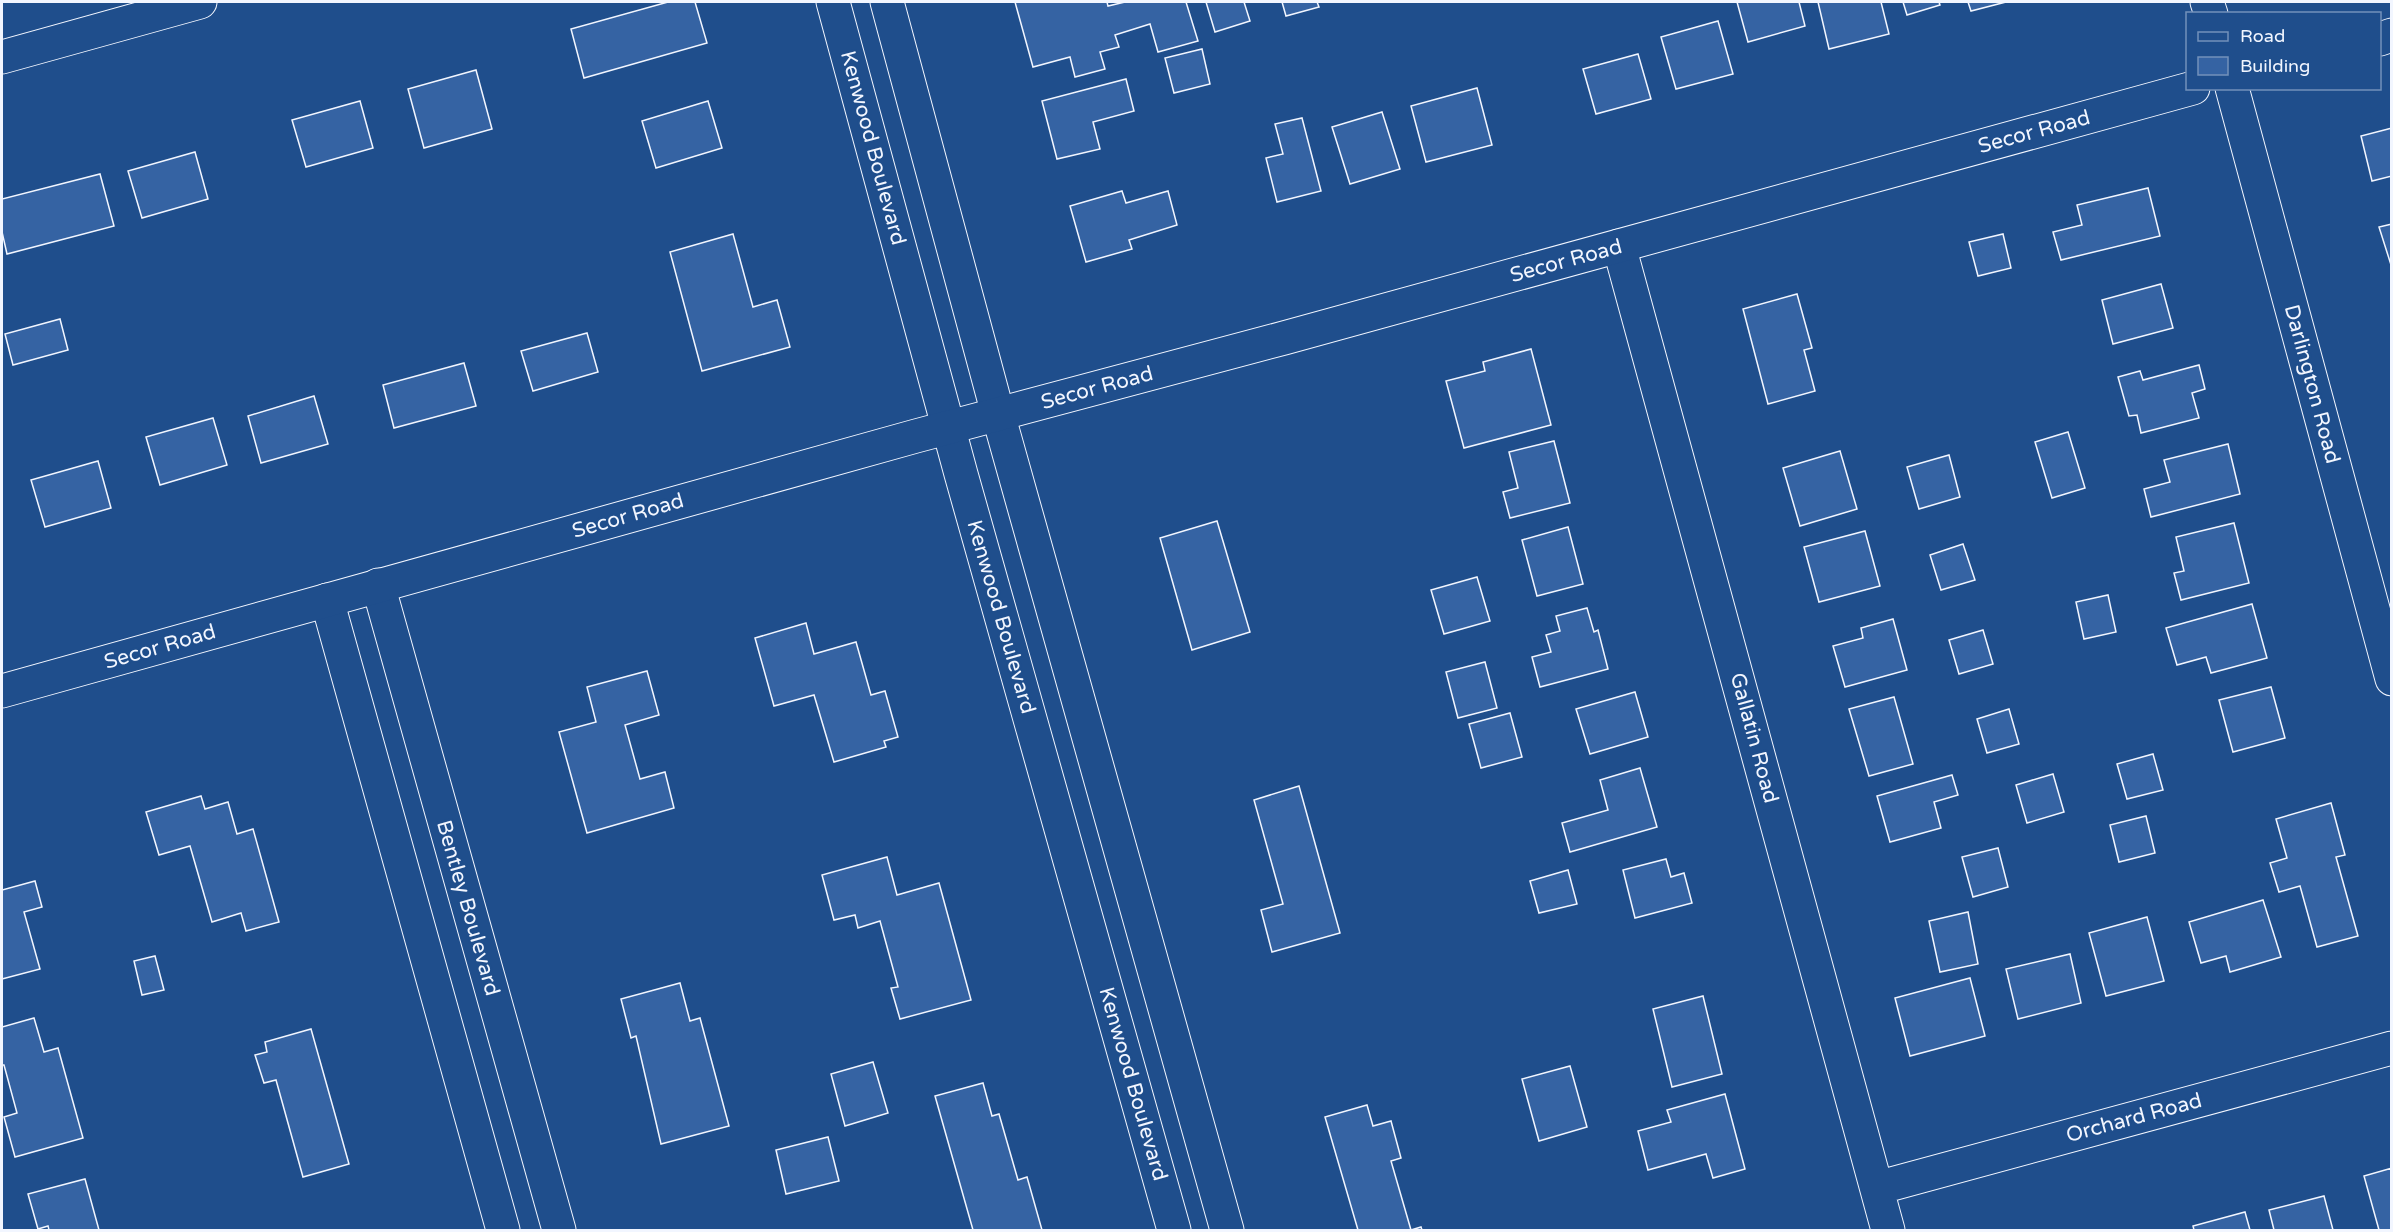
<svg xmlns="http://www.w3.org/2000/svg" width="2393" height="1232" font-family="'Varela Round',sans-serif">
  <rect width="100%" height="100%" fill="#1f4e8c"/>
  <path fill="#3563a3" stroke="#f2f6ff" stroke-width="1.5" d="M668,2H695L707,43L584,78L571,29Z
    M1015,2H1107L1108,6L1125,2H1186L1198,41L1158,52L1150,24L1115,35L1119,47L1100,52L1105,69L1075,77L1070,57L1033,67Z
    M1206,2H1244L1250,21L1215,32Z
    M1282,2H1317L1319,7L1286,16Z
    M1737,2H1799L1805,26L1748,42Z
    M1818,2H1881L1889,34L1829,49Z
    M1903,2H1939L1940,5L1907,15Z
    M1968,2H2006L1971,11Z
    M1718,21L1733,74L1676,89L1661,37Z
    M1202,49L1210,84L1174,93L1165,58Z
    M1638,54L1651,99L1596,114L1583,69Z
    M476,70L492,129L424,148L408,89Z
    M1126,79L1134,111L1093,122L1100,149L1057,159L1042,101Z
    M1477,88L1492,145L1426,162L1411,106Z
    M360,101L373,148L306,167L292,120Z
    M708,101L722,148L656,168L642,121Z
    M1382,112L1400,169L1350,184L1332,127Z
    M1302,118L1321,191L1277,202L1266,158L1283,154L1275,124Z
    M2392,128V176L2372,181L2361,136Z
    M195,152L208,199L142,218L128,171Z
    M100,174L114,226L7,254L2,232V199Z
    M2148,188L2160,236L2061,260L2053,232L2082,225L2077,205Z
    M1122,191L1126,203L1168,191L1177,225L1129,240L1132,249L1086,262L1070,206Z
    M2392,224V268L2379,227Z
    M733,234L753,307L777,300L790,347L702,371L670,252Z
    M2003,234L2011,268L1978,276L1969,242Z
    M2161,284L2173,328L2113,344L2102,300Z
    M1797,294L1812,348L1804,350L1815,391L1768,404L1743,309Z
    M60,319L68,350L13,365L5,334Z
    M587,333L598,372L533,391L521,351Z
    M1531,349L1551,425L1464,448L1446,381L1485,371L1483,362Z
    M464,363L476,406L394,428L383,385Z
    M2199,365L2205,389L2192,393L2199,418L2141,433L2137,415L2129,416L2118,377L2140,371L2143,380Z
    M314,396L328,444L261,463L248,416Z
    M213,418L227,465L160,485L146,437Z
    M2068,432L2085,488L2052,498L2035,442Z
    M1554,441L1570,503L1510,518L1503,492L1518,488L1509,452Z
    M2228,444L2240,494L2151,517L2144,489L2170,482L2164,460Z
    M1840,451L1857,509L1800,526L1783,468Z
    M1949,455L1960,497L1919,509L1907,467Z
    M98,461L111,508L45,527L31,480Z
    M1217,521L1250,632L1192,650L1160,538Z
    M2234,523L2249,583L2181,600L2174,573L2184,571L2176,537Z
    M1568,527L1583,584L1537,596L1522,540Z
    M1865,531L1880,586L1819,602L1804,547Z
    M1963,544L1975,580L1941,590L1930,555Z
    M1477,577L1490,621L1444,634L1431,590Z
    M2108,595L2116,632L2084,639L2076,602Z
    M2252,604L2267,658L2211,673L2206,657L2177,665L2166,628Z
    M1587,608L1594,632L1598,630L1608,669L1540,687L1532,657L1551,652L1546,635L1560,631L1556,616Z
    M1893,619L1907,670L1845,687L1833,646L1863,638L1861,628Z
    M806,623L814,654L856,642L871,695L885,691L898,737L884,741L886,747L834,762L814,695L774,706L755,638Z
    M1983,630L1993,664L1959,674L1949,640Z
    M1485,662L1497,708L1458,718L1446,672Z
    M647,671L659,715L625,725L640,779L665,772L674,808L587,833L559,732L596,722L587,687Z
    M2271,687L2285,738L2233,752L2219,700Z
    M1635,692L1648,737L1590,754L1576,709Z
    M1894,697L1913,764L1869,776L1849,709Z
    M2009,709L2019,744L1987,753L1977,719Z
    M1510,713L1522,757L1481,768L1469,724Z
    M2153,754L2163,790L2127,799L2117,764Z
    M1640,768L1657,827L1570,852L1562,823L1608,810L1600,780Z
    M2053,774L2064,812L2027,823L2016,785Z
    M1952,775L1958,795L1934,802L1941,828L1890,842L1877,796Z
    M1299,786L1340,933L1272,952L1261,910L1283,904L1254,800Z
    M201,796L205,809L228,802L237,834L253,829L279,922L246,931L241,913L212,922L190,846L159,855L146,812Z
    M2331,803L2345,855L2336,857L2358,936L2317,947L2300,886L2279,892L2270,863L2287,858L2276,819Z
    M2146,816L2155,853L2119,862L2110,825Z
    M1998,848L2008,887L1973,897L1962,857Z
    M887,857L897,895L939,883L971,1000L900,1019L891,988L898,987L880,921L858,928L855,915L834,920L822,875Z
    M1666,859L1671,877L1684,873L1692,903L1635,918L1623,870Z
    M1568,870L1577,904L1539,913L1530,881Z
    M35,881L42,907L24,912L40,969L2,979V890Z
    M2263,900L2281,957L2230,972L2226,956L2201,963L2189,922Z
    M1968,912L1978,964L1940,972L1929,921Z
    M2147,917L2164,981L2106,996L2089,933Z
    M2070,954L2081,1003L2018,1019L2006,969Z
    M155,956L164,990L142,995L134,961Z
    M1970,978L1985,1036L1910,1056L1895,998Z
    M680,983L690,1021L700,1018L729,1126L661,1144L636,1036L631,1038L621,999Z
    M1703,996L1722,1074L1672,1087L1653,1009Z
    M34,1018L44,1052L58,1048L83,1138L15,1157L4,1117L17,1113L4,1065H2V1027Z
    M311,1029L349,1164L303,1177L276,1080L264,1083L255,1055L267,1052L265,1042Z
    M873,1062L888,1113L845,1126L831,1074Z
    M1570,1066L1587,1127L1539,1141L1522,1079Z
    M983,1083L992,1116L999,1114L1018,1180L1027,1177L1042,1230H973L935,1096Z
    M1725,1094L1745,1169L1713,1178L1706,1154L1648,1170L1638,1131L1671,1122L1667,1110Z
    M1367,1105L1373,1126L1391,1121L1401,1158L1391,1161L1411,1230L1421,1227L1422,1230H1358L1325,1117Z
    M828,1137L839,1181L786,1194L776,1150Z
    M2392,1168V1230H2379L2364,1176Z
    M85,1179L99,1230H49L48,1226L38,1229L28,1194Z
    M2324,1196L2333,1230H2274L2269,1210Z
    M2245,1212L2250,1230H2194L2193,1226Z"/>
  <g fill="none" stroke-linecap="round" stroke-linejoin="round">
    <defs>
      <path id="minor" d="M833,2L961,474L1174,1230
        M887,2L998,414L1227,1230
        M2207,2L2211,14
        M2,57L200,2
        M2232,88L2392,679
        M1619,246L1888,1230
        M378,585L559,1230
        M327,600L503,1230
        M1877,1188L2392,1048"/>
      <path id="major" d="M2380,39L2392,35
        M2,691L916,436L1284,338L2193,88"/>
    </defs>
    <use href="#minor" stroke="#f2f6ff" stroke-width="35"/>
    <use href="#major" stroke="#f2f6ff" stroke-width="35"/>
    <use href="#minor" stroke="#1f4e8c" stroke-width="33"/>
    <use href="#major" stroke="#1f4e8c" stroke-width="33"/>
  </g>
  <g text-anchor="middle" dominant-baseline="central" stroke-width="4.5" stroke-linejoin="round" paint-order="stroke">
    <g font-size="21" fill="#f2f6ff" stroke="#1f4e8c">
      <text transform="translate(2034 132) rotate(-15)">Secor Road</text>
      <text transform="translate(873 148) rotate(75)">Kenwood Boulevard</text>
      <text transform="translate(1566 261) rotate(-15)">Secor Road</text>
      <text transform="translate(2312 384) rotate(75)">Darlington Road</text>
      <text transform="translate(1097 388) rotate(-15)">Secor Road</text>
      <text transform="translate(628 516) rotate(-16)">Secor Road</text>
      <text transform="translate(1001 617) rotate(74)">Kenwood Boulevard</text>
      <text transform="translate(160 647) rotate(-16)">Secor Road</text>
      <text transform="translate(1754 738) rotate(75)">Gallatin Road</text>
      <text transform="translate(468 908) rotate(74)">Bentley Boulevard</text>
      <text transform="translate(1133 1084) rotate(74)">Kenwood Boulevard</text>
      <text transform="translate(2134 1118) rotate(-15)">Orchard Road</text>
    </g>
  </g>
  <rect width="2393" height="1232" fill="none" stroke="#f2f6ff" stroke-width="6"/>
  <rect x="2186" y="12" width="195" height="78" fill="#1f4e8c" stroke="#7391ba" stroke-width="1.5"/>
  <rect x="2198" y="32" width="30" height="9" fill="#1f4e8c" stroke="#7391ba" stroke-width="1.5"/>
  <text x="2240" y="42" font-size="18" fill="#f2f6ff">Road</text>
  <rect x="2198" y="57" width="30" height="18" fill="#3563a3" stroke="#7391ba" stroke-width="1.5"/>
  <text x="2240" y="72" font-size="18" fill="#f2f6ff">Building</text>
</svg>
